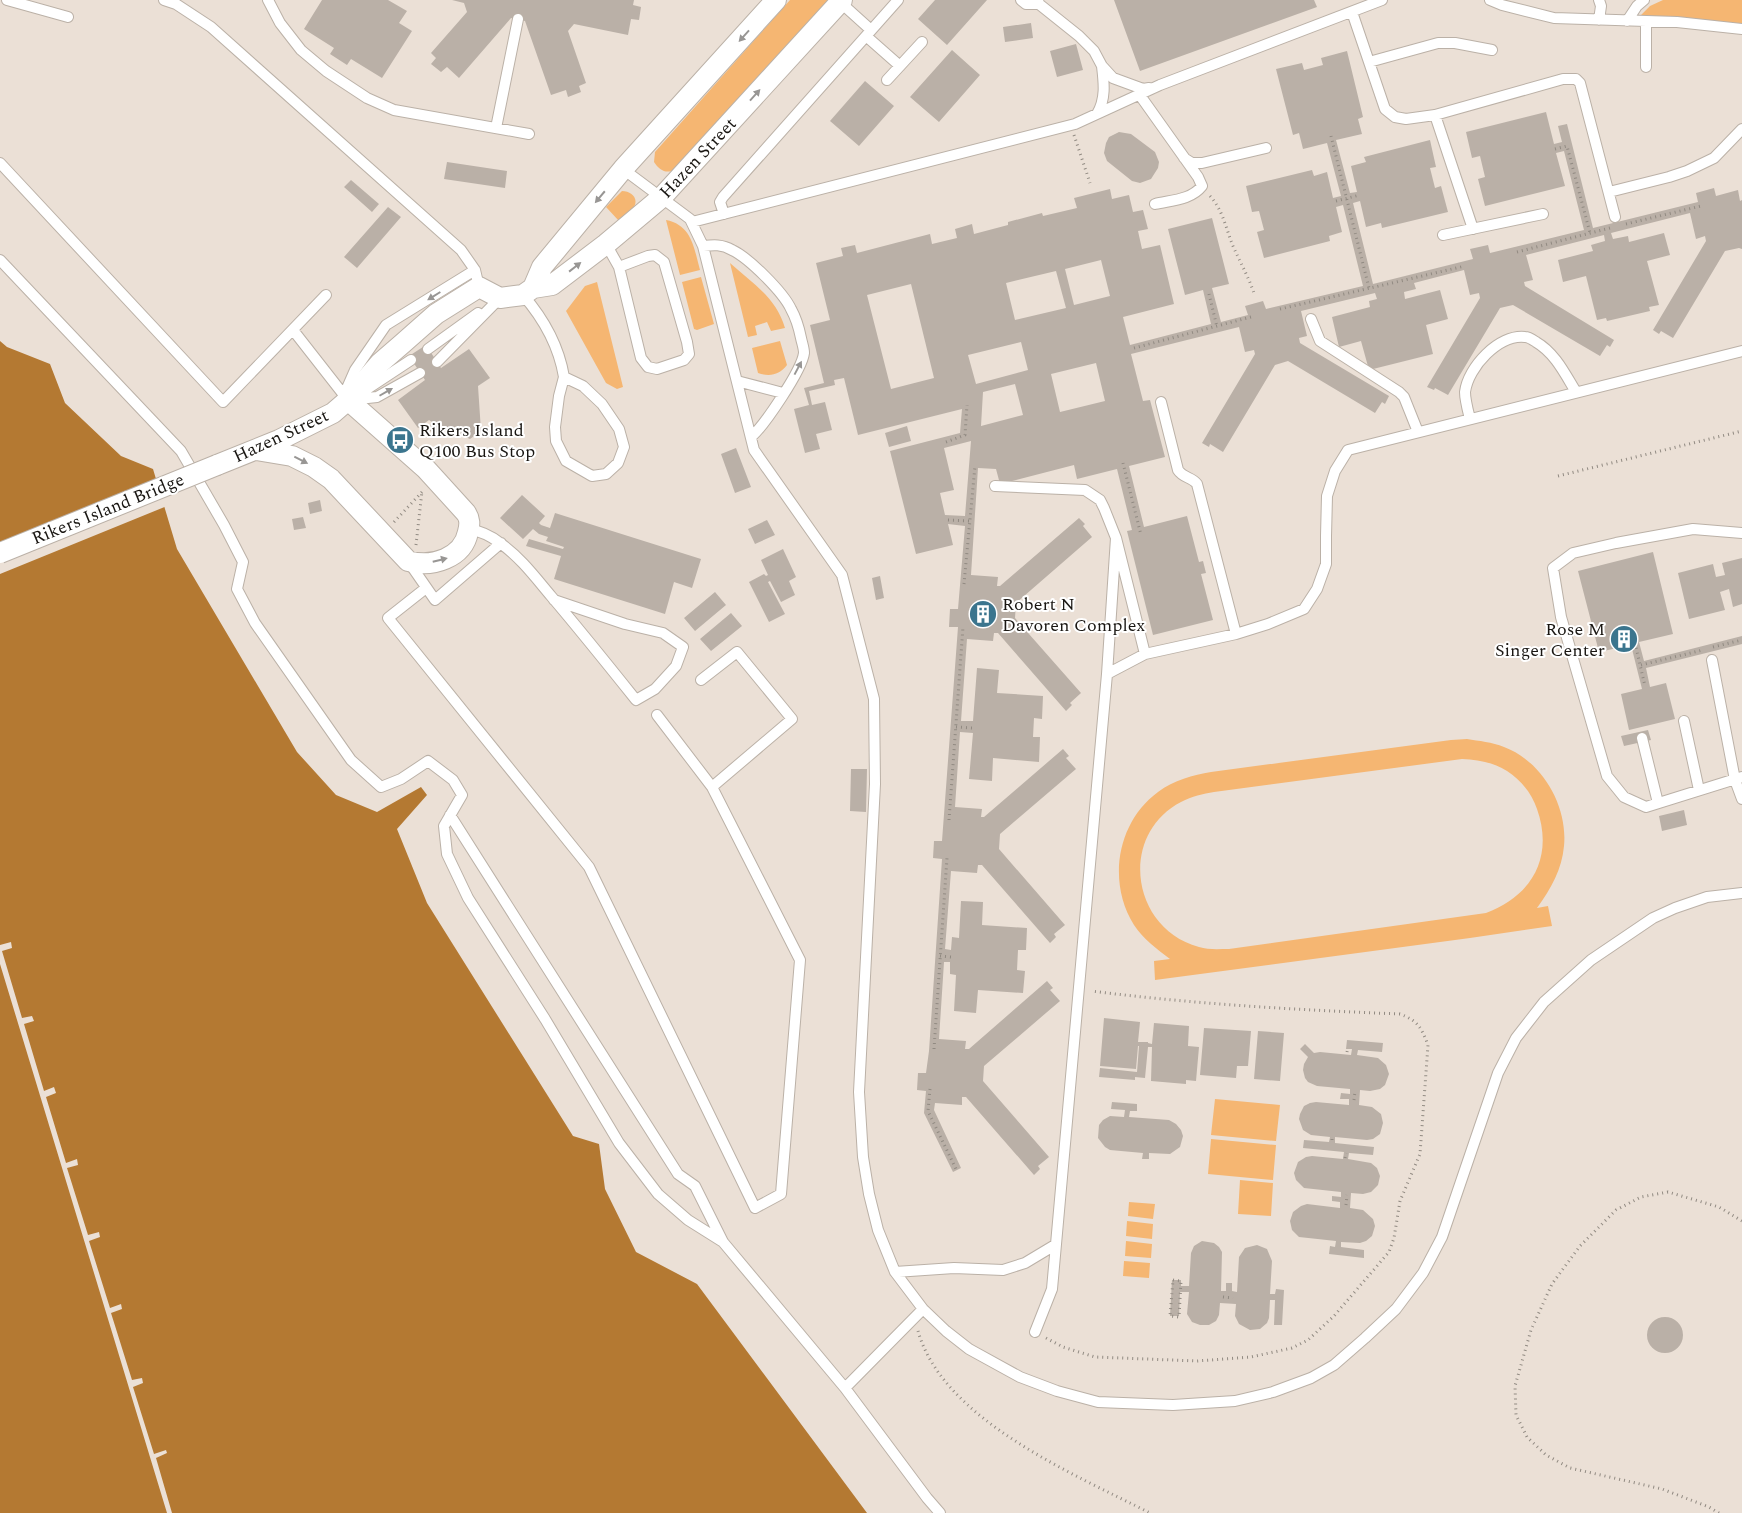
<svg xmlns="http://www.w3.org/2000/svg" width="1742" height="1513" font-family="Spectral,serif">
  <rect width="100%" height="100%" fill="#ebe0d6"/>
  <path fill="#f5b672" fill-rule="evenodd" d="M790,0H828L674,170C666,174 659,170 654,162L655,152Z
    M1663,0H1742V24L1641,15L1650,6Z
    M622,191C631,191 639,198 634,207C631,212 623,217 619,221L606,207Z
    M666,220C692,225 694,248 700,270L680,275Z
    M730,263C753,284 776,297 785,328L771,331L767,322L755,326L757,335L748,337Z
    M701,277L714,324L697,330L694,329L682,282Z
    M597,282L623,387L617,389L606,383L566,311L585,286Z
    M780,341L787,365C779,375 770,377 758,373L752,348Z
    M1467,739C1479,741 1492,742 1504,747C1542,761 1568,806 1564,846C1562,869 1551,889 1537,908L1548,906L1552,926L1470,938L1155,980L1154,961L1170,959C1157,949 1143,939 1134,925C1107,882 1117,822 1158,792C1174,780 1193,775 1211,772L1451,740ZM1462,759C1478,760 1493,762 1507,771C1521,780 1532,794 1537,809C1554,857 1532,896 1486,913L1229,949C1219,949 1208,950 1199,947C1131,929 1118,835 1181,802C1192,796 1203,794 1214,792Z
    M1215,1099L1280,1105L1276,1141L1211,1135Z
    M1211,1139L1276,1145L1273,1180L1208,1174Z
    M1240,1180L1273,1183L1271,1216L1238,1214Z
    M1129,1202L1155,1204L1153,1219L1128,1216Z
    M1127,1221L1153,1224L1152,1239L1126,1236Z
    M1126,1241L1152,1244L1151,1258L1125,1256Z
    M1124,1261L1150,1263L1149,1278L1123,1276Z"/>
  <path fill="#b47932" d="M0,341L7,347L50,364L65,403L121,456L153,469L177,549L297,752L336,795L377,812L421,787L427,795L397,829L427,903L573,1136L599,1144L605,1189L636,1252L697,1284L867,1513H0Z"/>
  <path fill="#ebe0d6" d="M158,478L167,506L0,574V542Z
    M11,942L12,948L2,951L22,1018L32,1016L34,1021L24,1024L44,1091L54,1087L56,1093L46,1097L66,1163L77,1159L78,1165L67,1168L88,1235L99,1232L100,1237L89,1241L110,1308L121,1304L122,1309L111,1313L132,1380L142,1378L143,1383L133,1387L154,1454L166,1450L167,1453L156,1458L172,1513H167L0,964V945Z"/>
  <path fill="#bab0a7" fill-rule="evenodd" d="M322,0H388L407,11L399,23L412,31L382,78L351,59L347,65L330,54L334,48L304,29Z
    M452,0H634L633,5L641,7L639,20L631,19L628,35L574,24L568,31L586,83L579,86L581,92L568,97L566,90L551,95L525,21L511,18L459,78L447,67L441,72L431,64L436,58L431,53L467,12L464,3Z
    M935,0H987L947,45L918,19Z
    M1114,0H1314L1317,7L1140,71Z
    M1031,23L1033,38L1005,42L1003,27Z
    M1076,44L1083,70L1057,77L1050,51Z
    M952,50L980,75L939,122L910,97Z
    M1347,51L1363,117L1358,119L1362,134L1336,140L1350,193L1357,192L1351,166L1366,162L1364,157L1430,140L1436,167L1430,168L1435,188L1441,186L1448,212L1382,228L1381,223L1366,227L1360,201L1353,203L1373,284L1473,259L1470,249L1488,245L1490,253L1584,230L1564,151L1556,153L1565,186L1485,206L1478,179L1485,177L1480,156L1472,158L1466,132L1546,112L1554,144L1562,142L1558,126L1567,124L1593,228L1698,202L1696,193L1714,188L1716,196L1738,190L1740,201L1742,200V249L1739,248L1725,251L1673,338L1661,331L1659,334L1653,330L1706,241L1705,236L1696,239L1690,213L1611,233L1613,239L1628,236L1629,242L1664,233L1670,255L1647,261L1659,305L1649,307L1650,311L1607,321L1606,318L1597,320L1586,276L1563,282L1558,260L1593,251L1591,245L1605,241L1604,235L1526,255L1533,280L1524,282L1525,286L1614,340L1610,347L1607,345L1600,356L1513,305L1500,308L1448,395L1435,388L1434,390L1427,387L1480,298L1479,293L1470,295L1464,270L1414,283L1416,289L1404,292L1405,299L1440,290L1448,319L1426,325L1433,354L1369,370L1361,341L1339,347L1332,317L1370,307L1369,301L1377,299L1375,293L1301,311L1307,336L1299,338L1300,343L1389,396L1385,404L1382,402L1375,413L1288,361L1275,365L1223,452L1210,444L1209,447L1202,443L1255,354L1254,350L1245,352L1239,327L1131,354L1143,401L1150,400L1165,457L1129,466L1144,527L1187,516L1199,562L1203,561L1206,573L1201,574L1213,620L1153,635L1127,531L1132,530L1117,469L1077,479L1074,465L1000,484L996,469L978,468L971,575L998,577L997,586H1000L1079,518L1085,524L1083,526L1092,537L1016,603L1015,618L1081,693L1070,703L1072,705L1066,711L998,633H994L993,641L967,639L961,721H973L977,668L999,670L997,693L1043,696L1042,719L1034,718L1033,737H1040L1039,762L993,758L992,781L969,779L973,733L960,732L955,807L982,809L981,817H984L1063,749L1069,756L1066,758L1076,769L1000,834L999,849L1065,925L1054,934L1056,937L1050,943L982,865H978L977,873L951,871L945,949L951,950L952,937L959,938L961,901L983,902L982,925L1027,928L1026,950H1018L1017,970L1025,971L1023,993L978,990L976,1013L954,1011L956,975L950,974V962H944L939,1039L966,1041L965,1049H969L1047,981L1053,988L1050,990L1060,1001L984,1066L983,1081L1049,1157L1038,1166L1040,1169L1034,1175L966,1097H962V1105L935,1103L934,1110L961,1168L953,1172L924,1113L926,1091L917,1090L918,1073H926L929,1051L942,859L933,858L934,841H942L958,627H949L950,609H958L965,526L948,524L953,545L916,554L890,451L960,433L962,409L858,435L844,378L834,380L835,385L809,391L812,405L825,402L832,430L816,434L820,449L805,453L794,409L809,405L804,388L824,383L810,325L830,320L816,263L843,256L841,248L855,245L857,253L930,234L932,244L957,238L955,229L972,224L974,234L1008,225V222L1042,213L1043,216L1077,208L1074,198L1110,189L1112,199L1129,195L1133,212L1143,210L1148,229L1138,231L1142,249L1160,245L1174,304L1123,317L1130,345L1211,324L1203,290L1185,295L1168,229L1212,218L1229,284L1212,288L1221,322L1248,315L1245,306L1263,301L1266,309L1363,286L1343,205L1336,207L1342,232L1329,236L1330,241L1264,258L1257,232L1264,230L1259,211L1252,212L1246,186L1312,170L1314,176L1327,172L1333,198L1341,196L1327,143L1303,149L1299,133L1293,135L1276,69L1302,63L1304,70L1323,65L1321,58ZM1101,260L1110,296L1074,305L1065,269ZM1056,271L1066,308L1015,320L1006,283ZM911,284L934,378L891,389L867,295ZM1021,342L1028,370L976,384L968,355ZM1096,363L1105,401L1060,412L1051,374ZM1015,384L1023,415L981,426L983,392ZM971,441L965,516L945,515L940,493L954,490L944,448Z
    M865,81L894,106L859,146L830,121Z
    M1119,132L1131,134L1155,152L1159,162L1158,168L1151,179L1140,183L1132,181L1107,161L1104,153L1106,143L1109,137Z
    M447,162L507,171L505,188L444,179Z
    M351,180L379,204L372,212L344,187Z
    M388,207L401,217L357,268L344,257Z
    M426,345L441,368L469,349L490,378L478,386L481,431L470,439L442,426L438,435L428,430L432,422L429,420L418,428L398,400L425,380L409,356Z
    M907,426L911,441L889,447L885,433Z
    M736,448L751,487L735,493L721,454Z
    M522,495L545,516L539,523L541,525L550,528L555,513L701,559L692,588L674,582L665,614L554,579L561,556L526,546L529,539L563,549L564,547L546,541L548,537L539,534L533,529L523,539L500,518Z
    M320,500L322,511L310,514L308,503Z
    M303,517L306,528L294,530L292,519Z
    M767,520L775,535L755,544L748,529Z
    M783,549L796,577L789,581L795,595L781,602L770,581L768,582L785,614L769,622L749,582L764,574L766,576L768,575L761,560Z
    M1653,552L1673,634L1639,642L1644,661L1742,636V644L1646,668L1650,687L1666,683L1675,719L1629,730L1621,694L1642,689L1631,645L1599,652L1578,571Z
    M1742,558V604L1733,607L1729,589L1720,592L1725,610L1689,619L1678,573L1713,564L1716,577L1725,575L1722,563Z
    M880,576L884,598L876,600L872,578Z
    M715,592L726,605L695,631L684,618Z
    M731,613L742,626L711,651L700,639Z
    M1648,730L1651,740L1624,746L1621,736Z
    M851,769H867L866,812L850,811Z
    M1684,810L1687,825L1662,831L1659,816Z
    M1104,1018L1140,1022L1138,1042H1148V1043L1152,1044L1154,1023L1189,1026L1188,1046L1199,1047L1196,1081L1186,1080V1084L1151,1081L1152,1047H1148L1145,1078L1135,1077V1080L1099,1077L1100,1068L1137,1072L1139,1046H1138L1136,1069L1100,1066Z
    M1204,1028L1251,1031L1248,1066H1237L1236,1078L1200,1075Z
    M1258,1031L1284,1033L1280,1081L1254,1079Z
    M1347,1040L1383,1043L1382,1052L1358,1050L1357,1055L1378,1058L1386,1065L1389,1074L1385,1085L1380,1089L1370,1091L1360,1090L1359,1105L1372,1107L1381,1114L1383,1123L1380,1134L1373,1139L1367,1140L1335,1137V1143L1374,1147L1373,1155L1349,1153L1348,1159L1371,1163L1377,1168L1380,1176L1378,1185L1371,1192L1363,1194L1351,1193L1350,1208L1363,1210L1373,1219L1375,1226L1372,1236L1366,1241L1360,1243L1341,1242V1247L1364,1250V1258L1329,1254L1330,1246L1335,1247L1336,1241L1299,1237L1292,1230L1290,1221L1293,1212L1301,1206L1307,1204L1340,1208V1202L1332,1201V1196L1341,1197V1192L1304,1188L1296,1180L1294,1173L1298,1162L1306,1157L1312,1156L1343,1159L1344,1152L1303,1148L1304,1140L1329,1142L1330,1137L1311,1135L1303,1130L1299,1119L1300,1114L1304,1106L1310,1103L1316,1102L1349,1105V1099H1340L1341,1093L1350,1094V1089L1317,1086L1308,1082L1305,1078L1303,1070L1304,1064L1308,1057L1300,1049L1305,1044L1314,1053L1320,1052L1351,1055L1352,1049H1346Z
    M1112,1102L1137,1104V1111H1130L1129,1117L1169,1120L1176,1124L1181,1130L1183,1136L1180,1147L1170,1154L1149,1153V1159H1142L1143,1153L1110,1150L1105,1147L1098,1138L1099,1125L1103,1120L1110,1116L1124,1117L1125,1110L1111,1109Z
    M1202,1241L1214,1243L1219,1247L1222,1252L1221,1291H1226V1283H1232V1291L1237,1292L1239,1257L1245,1248L1257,1245L1267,1249L1272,1261L1270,1294H1275L1276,1289L1284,1290L1282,1325H1274L1275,1300H1270L1269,1318L1267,1323L1260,1329L1250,1330L1239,1324L1235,1316L1236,1304L1220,1303L1219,1315L1216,1321L1209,1325H1200L1192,1322L1187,1314L1189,1292H1180L1179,1316H1170L1172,1280H1181V1286H1189L1191,1253L1194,1246Z
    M1647 1335a18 18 0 1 1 36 0a18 18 0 1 1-36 0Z"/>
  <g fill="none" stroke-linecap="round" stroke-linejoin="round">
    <defs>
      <path id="service" d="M7,0L68,17
        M164,0L176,4L211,27L461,250L475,270L479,287
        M268,0L280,23L301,50L326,71L367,98L394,110L529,134
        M1021,0L1026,4H1039L1038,0
        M1490,0L1502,5L1554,18L1677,22L1742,29
        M840,2L871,30
        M1039,4L1079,36L1094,51L1102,66L1113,78L1143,89L1149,88
        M1352,12L1385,109L1395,117L1406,119L1435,115L1563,79H1576L1580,83L1615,217
        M1599,20L1601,6L1599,0
        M1627,21L1637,6L1644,0
        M866,36L900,66
        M1369,62L1438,43H1455L1492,50
        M1646,67V21
        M887,80L922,42
        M1139,94L1198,177L1202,186C1191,200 1172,200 1155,204
        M1097,114C1106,99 1104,83 1102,66
        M1435,115L1473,229
        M496,128L518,19
        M1184,158L1192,163H1202L1266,148
        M0,163L223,402L326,295
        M623,169L690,219L703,246L754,450L842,575L874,699L875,784L859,1092L863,1157L869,1194L878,1230L895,1272L923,1309L946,1331L969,1349L1020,1377L1057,1391L1098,1402L1173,1405L1235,1401L1273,1392L1311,1378L1334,1365L1365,1338L1396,1309L1423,1273L1442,1237L1498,1073L1516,1038L1544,1002L1591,960L1653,918L1675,908L1707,897L1742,893
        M1609,192L1669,177L1687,171L1714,158L1742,129
        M724,214L720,202L723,197L898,0
        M692,222L1075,124L1160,85L1382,0
        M1443,235L1543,214
        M606,244L619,267L641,358L648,367L657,369L684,360L689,354L687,342L664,262L655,255L648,256L619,267
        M703,246C713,245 722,244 732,250C749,258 783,292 791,309C796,318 799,328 801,338C802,343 804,348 804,353C802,370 764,426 751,437
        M0,260L181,451L224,525L243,562L237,589L255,623L351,760L381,787L401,779L428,761L453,780L462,795L444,826L447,854L468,898L545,1019L619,1143L658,1194L688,1220L723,1242L845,1388L927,1498L940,1513
        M523,295C543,318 559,347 564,377L583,386L602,404L619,429L624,447L618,463L606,474L592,476L566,461L556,441L555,427L559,396L564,377
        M1311,319L1320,341L1399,392L1404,397L1418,432
        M293,330L347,399
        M428,349L478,313
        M437,362L500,298
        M737,381L783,393
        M364,391L411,360
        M344,395L355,370L386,325L475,270
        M349,400L377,397L420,373
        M1161,402L1178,470C1183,478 1192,477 1197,484L1236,634
        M1470,419C1468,411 1465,400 1465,392C1468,367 1499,334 1525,337C1529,337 1533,340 1536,342C1555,353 1565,374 1576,392
        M995,486L1085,490L1100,500L1104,508L1116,538
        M469,529C480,531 491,536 500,543C520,557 535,577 551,596C580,630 608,665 636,700L655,689L676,666L683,647L663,633L625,624L554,600
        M1742,533L1693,529L1616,543L1573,553L1553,568L1561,617L1607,776L1624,797L1646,807L1742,777
        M408,561L435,600L501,543
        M426,588L388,618L589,867L755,1208L781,1194L800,960L712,787L657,715
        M1712,660L1735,780L1742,799
        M1107,674L1116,538L1145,654
        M701,680L737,652L792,719L712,787
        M1684,721L1699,790
        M1642,738L1658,803
        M450,815L678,1174L695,1186L723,1242
        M895,1272L954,1268L1003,1270L1025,1263L1055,1245
        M1035,1332L1052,1289L1107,674L1145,654L1236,634L1268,624L1304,609L1317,589L1326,564V536L1327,496L1335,471L1348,450L1742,351
        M845,1388L923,1309"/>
      <path id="minor" d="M533,288L542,267L623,169L776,0
        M256,450L292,456L314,467L331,479L408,561C432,568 463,558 468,532C470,524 470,519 466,513L426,469L348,400
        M217,465L279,440L333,413L348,400L380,363L402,344L436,314L479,287L500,298L523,295L533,288L552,285L606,244L662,197L842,0"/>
    </defs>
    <use href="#service" stroke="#bbb1a7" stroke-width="12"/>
    <use href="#minor" stroke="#bbb1a7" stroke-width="22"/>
    <path stroke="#918a82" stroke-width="3" stroke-dasharray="1 4" stroke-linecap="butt" d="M1074,135L1090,183
      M1331,136L1369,288
      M1555,149L1567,146L1590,233
      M1210,196C1223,210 1226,229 1233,246C1240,262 1248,276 1254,293
      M1336,201L1360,195
      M1626,224L1701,206
      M1517,252L1610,228
      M1209,294L1217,327
      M1280,309L1465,266
      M1134,348L1251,317
      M946,442L965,435L967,405
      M1123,463L1141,535
      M1558,476L1742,431
      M948,520L969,521
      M394,522L422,492
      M416,545L422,491
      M964,584L975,466
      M1635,643L1645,686
      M1713,647L1742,640
      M1641,665L1703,650
      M956,727L973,728
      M949,820L963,627
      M940,956L951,957
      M934,1049L947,858
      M1347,1052L1348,1048
      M930,1089L928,1111L956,1169
      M1354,1100L1355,1091
      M1332,1139V1141
      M1345,1158L1346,1153
      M1346,1205L1347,1195
      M1173,1280L1181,1281L1179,1317L1170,1316Z
      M1223,1297L1233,1298
      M918,1331C943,1420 1074,1474 1150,1513
      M1046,1338L1063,1347L1095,1357L1197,1361L1251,1357L1292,1348L1308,1340L1334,1316L1389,1252L1394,1238L1400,1201L1420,1154L1428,1045C1421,1027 1418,1021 1400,1014C1297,1010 1194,1004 1091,991
      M1719,1513L1709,1507L1662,1489L1570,1468L1546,1455L1527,1437L1516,1415L1515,1386L1531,1330L1552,1284L1580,1246L1616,1210L1641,1197L1668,1192L1719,1207L1742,1221"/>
    <use href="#service" stroke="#fff" stroke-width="10"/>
    <use href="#minor" stroke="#fff" stroke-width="20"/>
    <defs>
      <path id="minor-bridge" d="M0,553L217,465"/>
    </defs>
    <use href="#minor-bridge" stroke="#bbb1a7" stroke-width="22" stroke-linecap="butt"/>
    <use href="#minor-bridge" stroke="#fff" stroke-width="20"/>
  </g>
  <defs><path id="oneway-solid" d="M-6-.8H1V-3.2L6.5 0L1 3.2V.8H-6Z" transform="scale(1.25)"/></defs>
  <g fill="#989694">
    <use href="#oneway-solid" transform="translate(744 36) rotate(132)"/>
    <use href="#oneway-solid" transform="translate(755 95) rotate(-48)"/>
    <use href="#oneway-solid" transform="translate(600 197) rotate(130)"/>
    <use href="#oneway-solid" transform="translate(575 267) rotate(-38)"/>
    <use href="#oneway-solid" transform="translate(434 296) rotate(148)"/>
    <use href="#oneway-solid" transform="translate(798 368) rotate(-62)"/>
    <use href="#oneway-solid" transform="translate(386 392) rotate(-30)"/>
    <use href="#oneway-solid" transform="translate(301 460) rotate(27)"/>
    <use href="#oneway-solid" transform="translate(440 560) rotate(-14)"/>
  </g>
  <defs>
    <symbol id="bus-disc" viewBox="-11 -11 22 22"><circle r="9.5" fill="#3b758e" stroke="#fff"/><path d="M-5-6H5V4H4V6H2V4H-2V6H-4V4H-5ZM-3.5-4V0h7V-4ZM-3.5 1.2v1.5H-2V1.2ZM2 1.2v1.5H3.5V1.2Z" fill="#fff"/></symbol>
    <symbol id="building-disc" viewBox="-11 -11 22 22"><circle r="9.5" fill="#3b758e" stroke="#fff"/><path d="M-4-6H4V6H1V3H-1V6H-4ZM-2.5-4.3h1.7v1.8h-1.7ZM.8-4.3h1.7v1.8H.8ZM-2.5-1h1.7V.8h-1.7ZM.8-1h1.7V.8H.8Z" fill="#fff"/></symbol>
  </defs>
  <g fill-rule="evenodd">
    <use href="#bus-disc" x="384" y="424" width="32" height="32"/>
    <use href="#building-disc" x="967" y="598" width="32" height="32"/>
    <use href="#building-disc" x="1608" y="623" width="32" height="32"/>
  </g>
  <g text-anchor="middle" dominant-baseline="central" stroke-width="4" stroke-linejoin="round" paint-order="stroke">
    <g font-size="18" fill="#191612" stroke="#fff">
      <text transform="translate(698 158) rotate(-47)">Hazen Street</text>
      <text transform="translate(281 436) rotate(-25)">Hazen Street</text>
      <text transform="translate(108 509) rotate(-22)">Rikers Island Bridge</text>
    </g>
    <g font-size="18" fill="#191612" stroke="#fff" text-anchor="start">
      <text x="419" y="430">Rikers Island<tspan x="419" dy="21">Q100 Bus Stop</tspan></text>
      <text x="1002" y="604">Robert N<tspan x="1002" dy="21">Davoren Complex</tspan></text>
      <text x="1605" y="629" text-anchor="end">Rose M<tspan x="1605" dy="21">Singer Center</tspan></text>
    </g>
  </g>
</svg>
